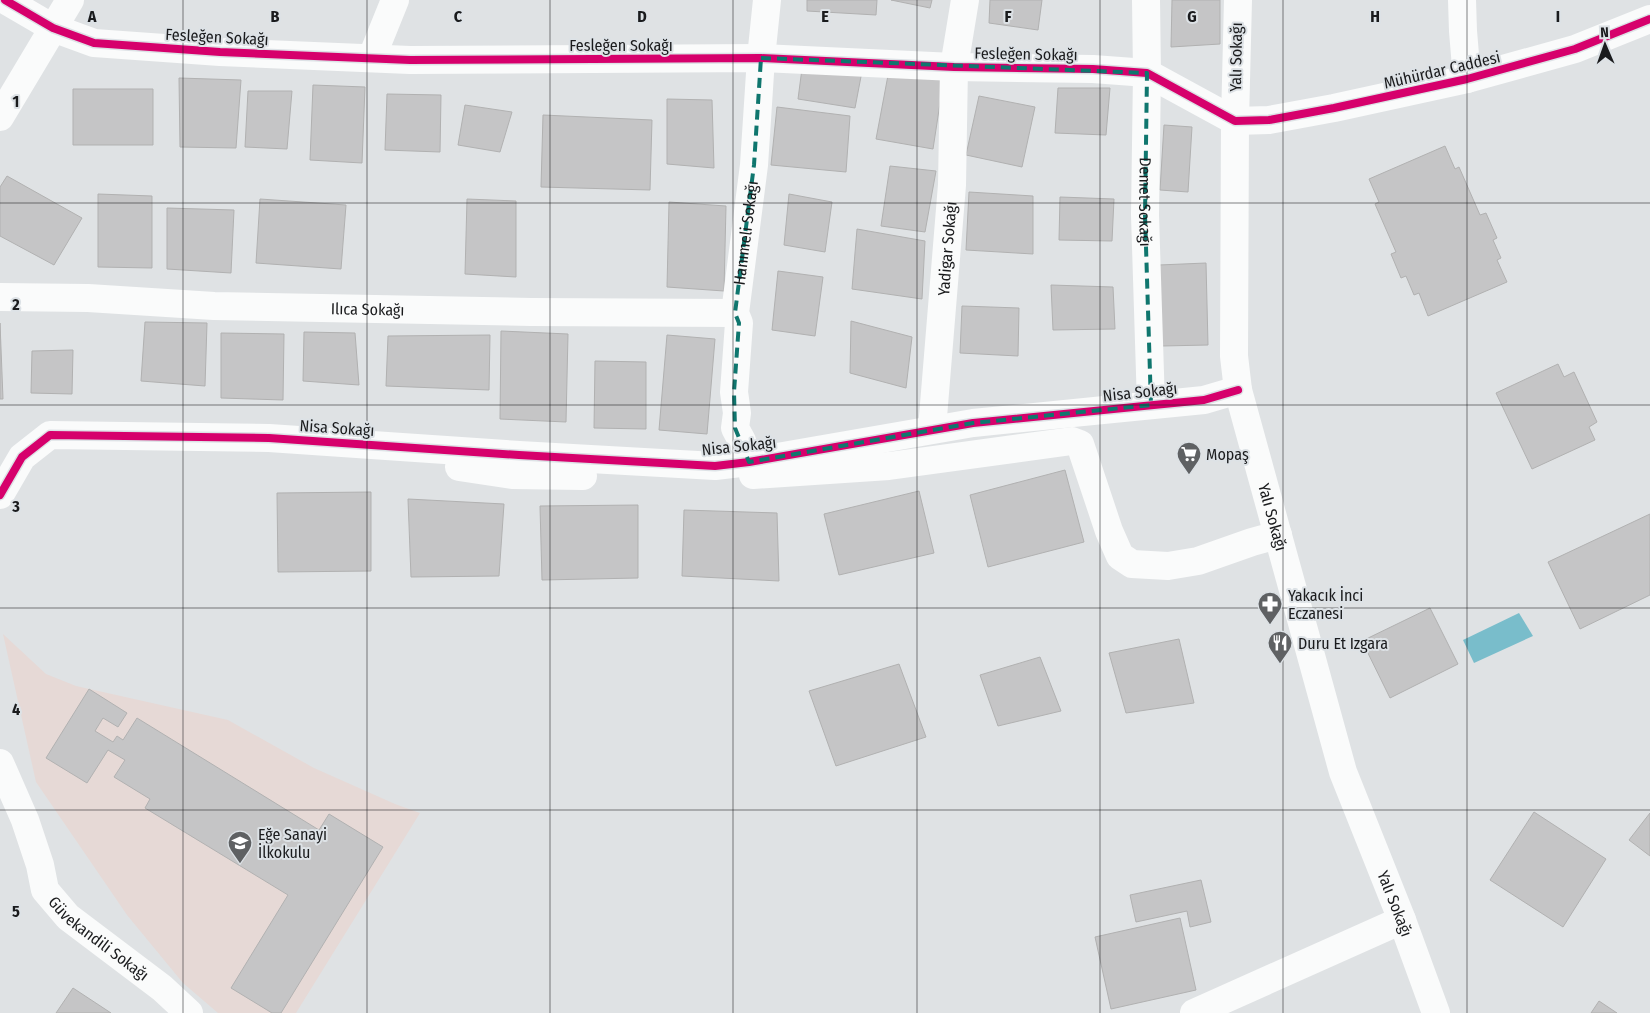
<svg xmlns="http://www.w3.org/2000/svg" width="1650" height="1013" font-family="'Fira Sans Condensed',sans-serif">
  <rect width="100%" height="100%" fill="#dfe2e4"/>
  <path fill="#e6d9d6" d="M3,634L46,674L76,686L228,720L314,768L395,804L420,813L296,1013H218L183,983L127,915L36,782Z"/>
  <path fill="#79bdcb" d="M1519,613L1533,636L1474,663L1463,640Z"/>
  <path fill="#c5c5c6" stroke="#b1b1b1" d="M807,0H877L876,15L807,11Z
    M891,0H932L930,8Z
    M990,0H1042L1038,30L989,23Z
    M1172,0H1220V44L1171,47Z
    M803,61L863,66L855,108L798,99Z
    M889,70L944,77L933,149L876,139Z
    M179,78L241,80L236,148L180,147Z
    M313,85L365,87L362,163L310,160Z
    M1058,88H1110L1106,135L1055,133Z
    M73,89H153V145H73Z
    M248,91H292L287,149L245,147Z
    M387,94L441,95L440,152L385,150Z
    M979,96L1035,107L1022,167L966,155Z
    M667,99L712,100L714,168L667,164Z
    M465,105L512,112L500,152L458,145Z
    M777,107L850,116L846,172L771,165Z
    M543,115L652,120L650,190L541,187Z
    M1164,125L1192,127L1188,192L1160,190Z
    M1445,146L1455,169L1459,167L1480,215L1486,213L1497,238L1493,240L1501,258L1497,260L1507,282L1428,316L1419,293L1414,295L1406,276L1401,278L1391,254L1396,252L1375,204L1379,202L1369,179Z
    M890,166L936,171L925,232L881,226Z
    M7,176L82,218L54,265L0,236V187Z
    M969,192L1033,196V254L966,250Z
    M98,194L152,196V268L98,267Z
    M789,194L832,202L825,252L784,245Z
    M1060,197L1114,199L1112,241L1059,240Z
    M260,199L346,205L341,269L256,263Z
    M467,199L516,201V277L465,274Z
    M669,202L726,206L724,291L667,287Z
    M167,208L234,210L231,273L167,269Z
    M857,229L925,241L922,299L852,289Z
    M1206,263L1208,345L1162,346L1159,265Z
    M778,271L823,277L815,336L772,330Z
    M1051,285L1113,287L1115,329L1053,330Z
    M962,306L1019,308L1018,356L960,353Z
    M851,321L912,337L906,388L850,373Z
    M145,322L207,323L205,386L141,381Z
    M0,323L3,399H0Z
    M501,331L568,334L566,422L500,419Z
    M304,332L355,333L359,385L303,381Z
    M221,333L284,334L283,400L221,398Z
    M490,335L489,390L386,386L388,336Z
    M667,335L715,339L707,434L659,430Z
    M73,350L72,394L31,393L32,351Z
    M595,361L646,362V429L594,428Z
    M1558,364L1564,377L1574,372L1597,422L1589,427L1595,440L1532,469L1496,393Z
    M1065,470L1084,542L988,567L970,495Z
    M919,491L934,553L839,575L824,514Z
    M371,492V571L278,572L277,493Z
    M408,499L504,504L499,576L411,577Z
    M638,505V578L542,580L540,506Z
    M684,510L777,513L779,581L682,576Z
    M1650,514V595L1580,629L1548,562Z
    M1430,608L1458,664L1390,698L1362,641Z
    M1179,639L1194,703L1126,713L1109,653Z
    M1040,657L1061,711L998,726L980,675Z
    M899,664L926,737L836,766L809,691Z
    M89,689L127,713L118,727L103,718L95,731L113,742L117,736L123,740L137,718L319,830L329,814L383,847L281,1013H272L231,988L288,895L145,808L150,799L114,777L125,760L108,750L87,783L46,758Z
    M1534,812L1606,859L1563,927L1490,880Z
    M1650,813V856L1629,840Z
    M1201,880L1211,922L1190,927L1187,911L1136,922L1130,895Z
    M1180,918L1196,990L1111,1009L1095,937Z
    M73,988L111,1013H56Z
    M1599,1001L1617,1013H1591Z"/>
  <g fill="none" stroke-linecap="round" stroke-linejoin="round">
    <g stroke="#fafbfb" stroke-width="28">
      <path d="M5,0L53,28L94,43L220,52L410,60L761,58L954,67L1093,69L1147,73L1235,121L1269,120L1334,108L1467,79L1575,49L1650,19"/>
      <path id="s1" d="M1146,0L1147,73L1145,215L1151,405"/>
      <path id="s2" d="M1238,0L1235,121L1234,356L1238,390L1343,772L1402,920L1436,1013"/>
      <path d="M1462,0L1463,31L1467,79"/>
      <path d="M372,57L395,0"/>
      <path d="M0,117L70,0"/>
      <path id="s3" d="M0,297L88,298L214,306L531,312L735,313"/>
      <path id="s4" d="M932,429L952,185L954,67L965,0"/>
      <path id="s5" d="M749,462L742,441L735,428L737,413L734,392L739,323L735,313L754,165L761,58L767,0"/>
      <path d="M459,467L512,475L583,476"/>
      <path d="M753,475L889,466L1072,441L1080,444L1109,531L1120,556L1132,564L1168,566L1198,561L1252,542L1278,535"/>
      <path d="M0,495L22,457L50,435L269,438L519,455L715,466L749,462L973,423L1204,400L1238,390"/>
      <path id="s6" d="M0,763L25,820L40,865L45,890L68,917L162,988L189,1013"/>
      <path d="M1194,1013L1402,920"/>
    </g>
    <defs>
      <path id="cycleway" d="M5,0L53,28L94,43L220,52L410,60L761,58L954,67L1093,69L1147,73L1235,121L1269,120L1334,108L1467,79L1575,49L1650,19
        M0,495L22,457L50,435L269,438L519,455L715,466L749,462L973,423L1204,400L1238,390"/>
    </defs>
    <use href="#cycleway" stroke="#dde2e6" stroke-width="11"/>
    <use href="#cycleway" stroke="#d6006c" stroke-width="8"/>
  </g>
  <path fill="none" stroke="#0f766e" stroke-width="4" stroke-dasharray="10 6" stroke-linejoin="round" d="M761,58L1147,73L1145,215L1151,405L973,423L749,462L735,428L734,392L739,323L735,313L754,165Z"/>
  <path fill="none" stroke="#1a1b1d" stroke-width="1" stroke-opacity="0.55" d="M183,0V1013M367,0V1013M550,0V1013M733,0V1013M917,0V1013M1100,0V1013M1283,0V1013M1467,0V1013M0,203H1650M0,405H1650M0,608H1650M0,810H1650"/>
  <defs>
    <symbol id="supermarket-pin" viewBox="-11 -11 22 30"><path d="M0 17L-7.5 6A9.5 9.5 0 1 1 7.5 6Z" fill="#5f6163" stroke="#dde2e6"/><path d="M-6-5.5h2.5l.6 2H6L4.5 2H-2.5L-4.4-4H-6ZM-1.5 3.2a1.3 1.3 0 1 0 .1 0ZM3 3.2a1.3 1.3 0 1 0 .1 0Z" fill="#fff"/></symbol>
    <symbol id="pharmacy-pin" viewBox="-11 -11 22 30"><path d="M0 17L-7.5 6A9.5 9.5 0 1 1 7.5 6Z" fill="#5f6163" stroke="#dde2e6"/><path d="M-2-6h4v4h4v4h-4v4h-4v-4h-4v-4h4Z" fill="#fff"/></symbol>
    <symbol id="restaurant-pin" viewBox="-11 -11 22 30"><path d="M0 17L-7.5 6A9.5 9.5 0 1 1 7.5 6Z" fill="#5f6163" stroke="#dde2e6"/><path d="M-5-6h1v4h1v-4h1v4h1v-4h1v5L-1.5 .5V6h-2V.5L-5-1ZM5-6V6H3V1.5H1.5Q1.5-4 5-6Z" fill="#fff"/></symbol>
    <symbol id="school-pin" viewBox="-11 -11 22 30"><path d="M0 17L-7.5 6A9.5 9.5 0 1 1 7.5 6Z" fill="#5f6163" stroke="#dde2e6"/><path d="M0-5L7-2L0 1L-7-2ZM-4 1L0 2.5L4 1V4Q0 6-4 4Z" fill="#fff"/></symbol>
  </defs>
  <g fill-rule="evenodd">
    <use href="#supermarket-pin" x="1175" y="440" width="28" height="38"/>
    <use href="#pharmacy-pin" x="1256" y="590" width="28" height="38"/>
    <use href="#restaurant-pin" x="1266" y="629" width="28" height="38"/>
    <use href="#school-pin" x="226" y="829" width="28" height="38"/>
  </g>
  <g text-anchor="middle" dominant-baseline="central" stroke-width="4" stroke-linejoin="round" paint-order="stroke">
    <g font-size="16" fill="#1a1b1d" stroke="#dde2e6">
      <text transform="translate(217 37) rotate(3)">Fesleğen Sokağı</text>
      <text x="621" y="45">Fesleğen Sokağı</text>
      <text transform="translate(1026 54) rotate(1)">Fesleğen Sokağı</text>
      <text transform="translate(1236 57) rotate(-89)">Yalı Sokağı</text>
      <text transform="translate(1442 70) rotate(-13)">Mühürdar Caddesi</text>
      <text stroke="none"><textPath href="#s1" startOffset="202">Demet Sokağı</textPath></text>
      <text stroke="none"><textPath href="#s5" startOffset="234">Hanımeli Sokağı</textPath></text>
      <text stroke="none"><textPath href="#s4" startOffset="181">Yadigar Sokağı</textPath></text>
      <text stroke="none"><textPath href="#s3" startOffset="368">Ilıca Sokağı</textPath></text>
      <text transform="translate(1140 392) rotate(-6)">Nisa Sokağı</text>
      <text transform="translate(337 428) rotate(4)">Nisa Sokağı</text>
      <text transform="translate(739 446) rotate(-6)">Nisa Sokağı</text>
      <text stroke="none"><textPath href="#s2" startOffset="522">Yalı Sokağı</textPath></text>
      <text stroke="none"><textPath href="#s2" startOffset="928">Yalı Sokağı</textPath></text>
      <text stroke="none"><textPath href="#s6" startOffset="208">Güvekandili Sokağı</textPath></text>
    </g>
    <g font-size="16" fill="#1a1b1d" stroke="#dde2e6" text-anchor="start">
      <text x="1206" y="454">Mopaş</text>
      <text x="1288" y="595">Yakacık İnci<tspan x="1288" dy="18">Eczanesi</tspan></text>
      <text x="1298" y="643">Duru Et Izgara</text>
      <text x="258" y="834">Eğe Sanayi<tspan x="258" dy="18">İlkokulu</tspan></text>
    </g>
  </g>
  <g font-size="16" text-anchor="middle" font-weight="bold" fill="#1a1b1d" stroke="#dde2e6" stroke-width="4" stroke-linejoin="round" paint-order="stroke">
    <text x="92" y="22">A</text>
    <text x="275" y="22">B</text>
    <text x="458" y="22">C</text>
    <text x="642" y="22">D</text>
    <text x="825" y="22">E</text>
    <text x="1008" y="22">F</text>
    <text x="1192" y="22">G</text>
    <text x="1375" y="22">H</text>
    <text x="1558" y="22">I</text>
    <text x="16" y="107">1</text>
    <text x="16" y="310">2</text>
    <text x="16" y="512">3</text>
    <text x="16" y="715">4</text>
    <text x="16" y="917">5</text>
  </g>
  <g transform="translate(1605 45) rotate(358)" stroke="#dde2e6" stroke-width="4" paint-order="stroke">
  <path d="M0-4L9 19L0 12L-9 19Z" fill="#1a1b1d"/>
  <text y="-8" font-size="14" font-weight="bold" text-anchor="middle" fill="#1a1b1d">N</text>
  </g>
</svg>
